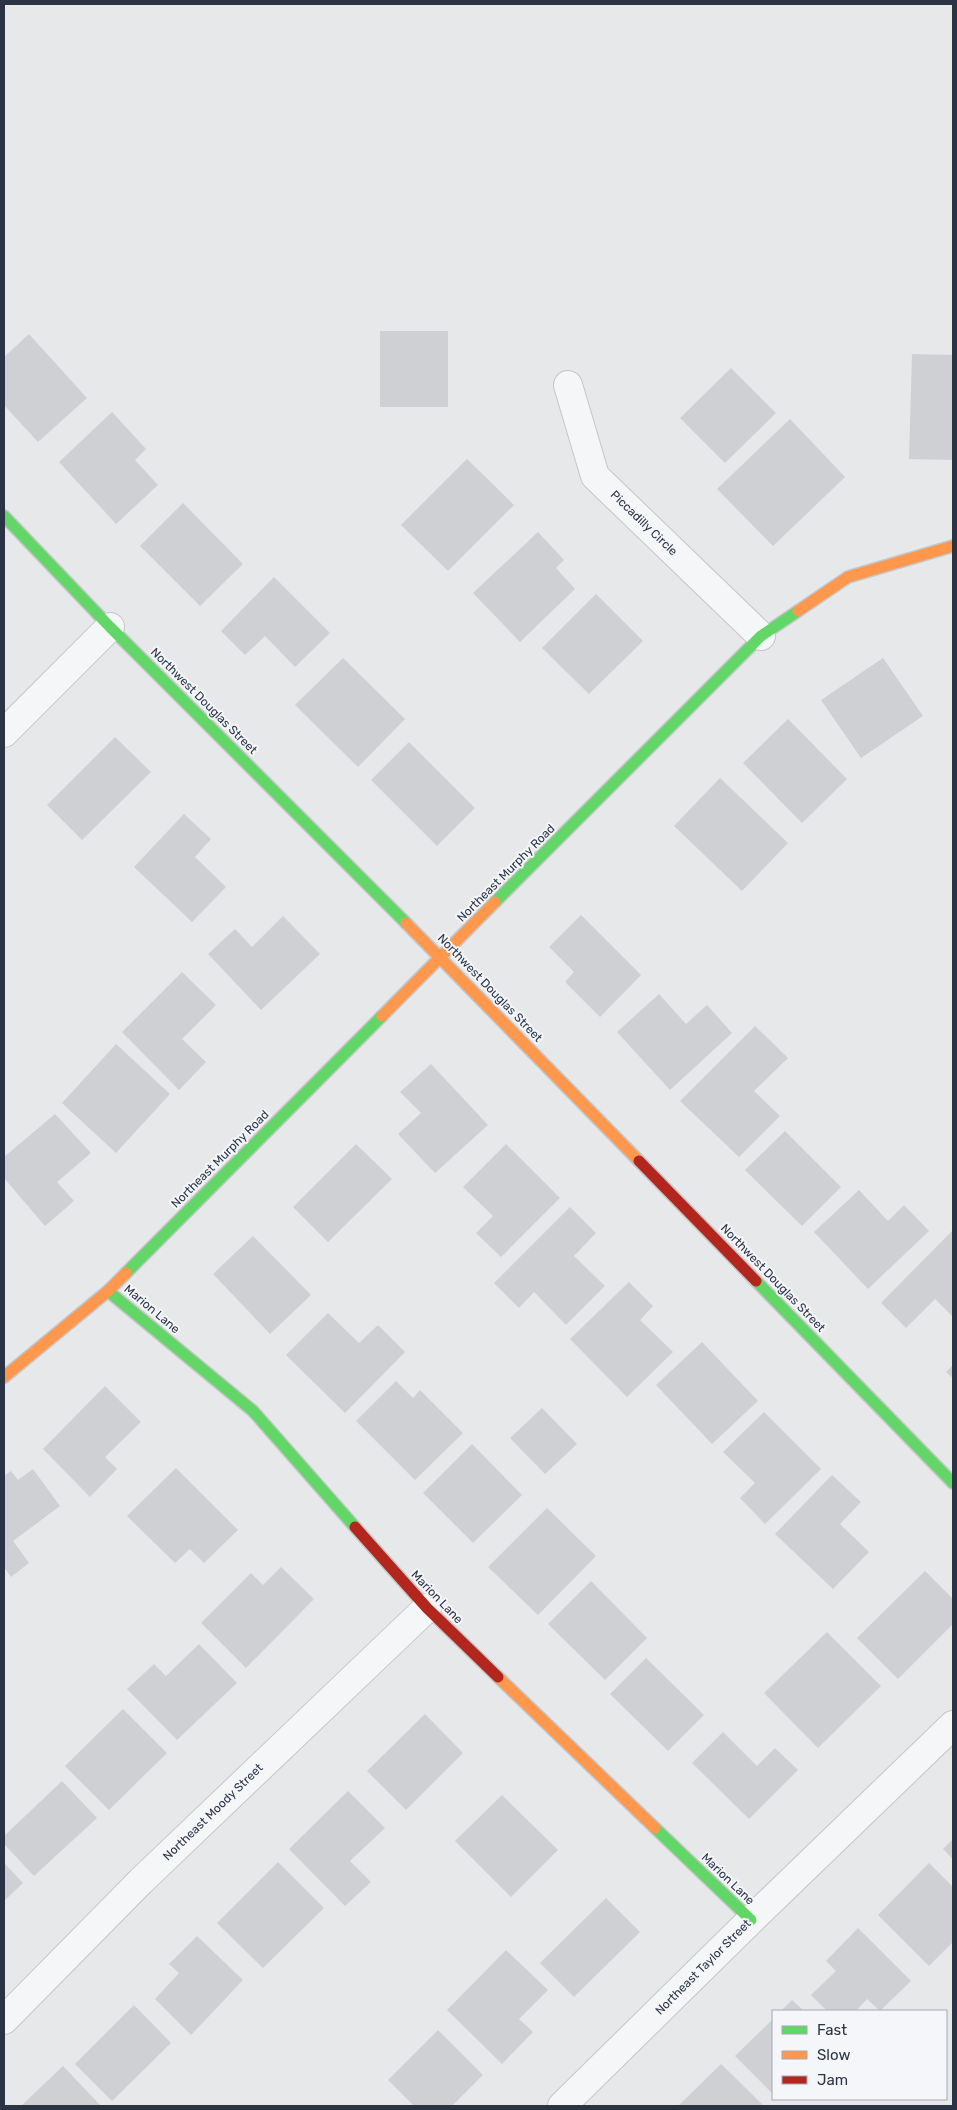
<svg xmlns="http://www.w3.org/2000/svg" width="957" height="2110" font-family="Rubik,sans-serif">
  <rect width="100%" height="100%" fill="#e6e8ea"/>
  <path fill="#ced0d3" d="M380,331H448V407H380Z
    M29,334L87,398L38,442L4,405V357Z
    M912,354L953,355V460L909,459Z
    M731,368L776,413L725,463L680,418Z
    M112,412L146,449L135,460L158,485L116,524L59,462Z
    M790,419L845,477L773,546L717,489Z
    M467,459L514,505L448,571L401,525Z
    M183,503L243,564L200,606L140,546Z
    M538,532L564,560L556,568L575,589L520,642L473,593Z
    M274,577L330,633L295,667L265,636L245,655L221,631Z
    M596,594L643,641L589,694L542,648Z
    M343,658L405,719L358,767L295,705Z
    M883,658L923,716L861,758L821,700Z
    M788,719L847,779L802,823L743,763Z
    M115,737L151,772L82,840L47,805Z
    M409,742L475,808L437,846L371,780Z
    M720,778L788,843L742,891L674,826Z
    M184,814L211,839L195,857L226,887L192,922L134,867Z
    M581,915L641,975L600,1017L565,982L574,972L549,947Z
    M283,916L320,954L261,1010L208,954L235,929L252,947Z
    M182,972L216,1005L182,1039L206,1062L179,1090L122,1032Z
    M659,994L686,1024L707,1005L732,1033L670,1090L617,1032Z
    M755,1026L788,1058L754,1091L780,1116L739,1157L680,1101Z
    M116,1044L170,1094L116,1153L62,1103Z
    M431,1064L488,1125L435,1173L398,1134L421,1113L400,1092Z
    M55,1114L91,1153L57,1182L74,1201L45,1226L4,1178V1157Z
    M785,1131L841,1187L802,1226L745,1170Z
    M356,1144L392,1179L328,1242L293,1207Z
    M506,1144L560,1198L501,1257L476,1233L493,1216L463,1187Z
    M859,1190L888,1221L904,1205L929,1231L868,1289L814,1232Z
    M570,1207L596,1233L574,1256L605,1286L566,1325L534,1292L519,1308L494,1283Z
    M953,1230V1317L935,1299L906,1328L881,1303Z
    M253,1236L311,1295L270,1334L213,1274Z
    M629,1282L653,1306L640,1320L673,1352L627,1397L570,1339Z
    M328,1313L359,1343L378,1325L405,1352L345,1413L286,1355Z
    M702,1342L758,1401L712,1444L656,1385Z
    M953,1365V1378L946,1372Z
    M396,1381L413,1398L420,1390L463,1433L415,1480L356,1421Z
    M105,1386L141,1422L105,1457L117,1469L90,1497L43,1449Z
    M542,1408L577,1444L545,1474L510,1438Z
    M764,1412L821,1469L765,1524L740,1498L755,1483L723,1452Z
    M472,1444L522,1495L473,1543L423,1493Z
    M176,1468L238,1530L204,1563L190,1549L175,1563L127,1516Z
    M33,1469L60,1506L13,1541L29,1563L11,1577L4,1567V1476L11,1471L18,1480Z
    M832,1475L861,1502L840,1524L869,1552L833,1589L775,1534Z
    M547,1508L596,1556L538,1615L488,1567Z
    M281,1567L314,1599L246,1668L201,1623L251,1573L263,1585Z
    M925,1571L953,1599V1624L898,1679L857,1638Z
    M591,1581L647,1638L605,1680L548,1624Z
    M827,1632L881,1686L818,1748L764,1693Z
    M199,1644L237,1683L177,1740L127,1689L154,1664L166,1676Z
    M646,1658L704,1715L668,1751L610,1694Z
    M123,1709L167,1753L109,1810L65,1766Z
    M425,1714L463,1753L406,1810L367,1771Z
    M723,1732L757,1766L775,1748L798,1770L749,1819L692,1763Z
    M62,1781L97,1818L34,1876L4,1844V1836Z
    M348,1791L385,1828L350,1861L371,1882L345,1906L289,1849Z
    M502,1795L558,1850L511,1897L455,1841Z
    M953,1839V1859L943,1849Z
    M278,1862L324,1908L263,1968L217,1923Z
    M4,1863L23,1883L4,1901Z
    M929,1863L953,1887V1942L929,1966L878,1915Z
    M606,1898L640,1932L574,1997L540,1963Z
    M858,1928L911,1981L880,2011L867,1999L856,2011H827L811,1995L836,1971L826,1961Z
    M197,1936L243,1980L191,2035L155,1999L179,1973L169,1964Z
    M506,1950L548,1990L519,2019L533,2032L502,2064L447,2010Z
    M792,2000L804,2011H781Z
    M134,2005L171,2043L112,2101L75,2064Z
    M773,2019V2094L735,2056Z
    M438,2030L483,2075L452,2106H414L388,2080Z
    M721,2064L764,2106H678Z
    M63,2066L101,2106H21Z"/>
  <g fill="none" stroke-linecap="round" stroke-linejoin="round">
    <defs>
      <path id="street" d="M568,385L595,476L761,636
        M4,733L110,627
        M4,2020L141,1881L427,1608
        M562,2106L751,1920L953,1725"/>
      <path id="fast" d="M4,516L110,627L406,923
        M495,902L761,636L798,611
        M126,1273L382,1016
        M756,1281L953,1483
        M108,1291L253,1411L355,1527
        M655,1828L751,1920"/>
      <path id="slow" d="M798,611L848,577L953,546
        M406,923L639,1161
        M382,1016L495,902
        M4,1377L108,1291L126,1273
        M498,1677L655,1828"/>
      <path id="jam" d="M639,1161L756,1281
        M355,1527L427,1608L498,1677"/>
    </defs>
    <use href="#street" stroke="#c4c6c8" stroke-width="30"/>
    <use href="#fast" stroke="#c4c6c8" stroke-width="14"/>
    <use href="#slow" stroke="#c4c6c8" stroke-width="14"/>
    <use href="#jam" stroke="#c4c6c8" stroke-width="14"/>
    <use href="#street" stroke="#f5f6f7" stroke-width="28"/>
    <use href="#fast" stroke="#63d668" stroke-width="11"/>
    <use href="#slow" stroke="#ff974d" stroke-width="11"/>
    <use href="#jam" stroke="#b3261e" stroke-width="11"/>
  </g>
  <g text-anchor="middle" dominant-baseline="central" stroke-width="4" stroke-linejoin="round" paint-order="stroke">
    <g font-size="12" fill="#2b3445" stroke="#f4f6f9">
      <text transform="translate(644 523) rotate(44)">Piccadilly Circle</text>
      <text transform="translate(204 701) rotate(45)">Northwest Douglas Street</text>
      <text transform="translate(506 873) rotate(-45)">Northeast Murphy Road</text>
      <text transform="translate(490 988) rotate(46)">Northwest Douglas Street</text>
      <text transform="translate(220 1159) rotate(-45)">Northeast Murphy Road</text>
      <text transform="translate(773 1278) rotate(46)">Northwest Douglas Street</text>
      <text transform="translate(152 1309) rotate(40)">Marion Lane</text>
      <text transform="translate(437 1597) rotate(46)">Marion Lane</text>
      <text transform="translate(213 1812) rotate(-44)">Northeast Moody Street</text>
      <text transform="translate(728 1879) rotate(44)">Marion Lane</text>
      <text transform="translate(703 1967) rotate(-45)">Northeast Taylor Street</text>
    </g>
  </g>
  <rect width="957" height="2110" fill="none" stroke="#2b3445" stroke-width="10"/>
  <rect x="772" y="2010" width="175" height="90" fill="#f4f6f9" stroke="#a4a8b1"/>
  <rect x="782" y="2026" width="25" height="8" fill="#63d668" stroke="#a4a8b1"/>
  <text x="817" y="2035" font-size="15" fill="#2b3445">Fast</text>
  <rect x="782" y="2051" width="25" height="8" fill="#ff974d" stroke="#a4a8b1"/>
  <text x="817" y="2060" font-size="15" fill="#2b3445">Slow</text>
  <rect x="782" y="2076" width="25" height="8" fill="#b3261e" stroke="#a4a8b1"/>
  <text x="817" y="2085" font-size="15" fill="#2b3445">Jam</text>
</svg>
